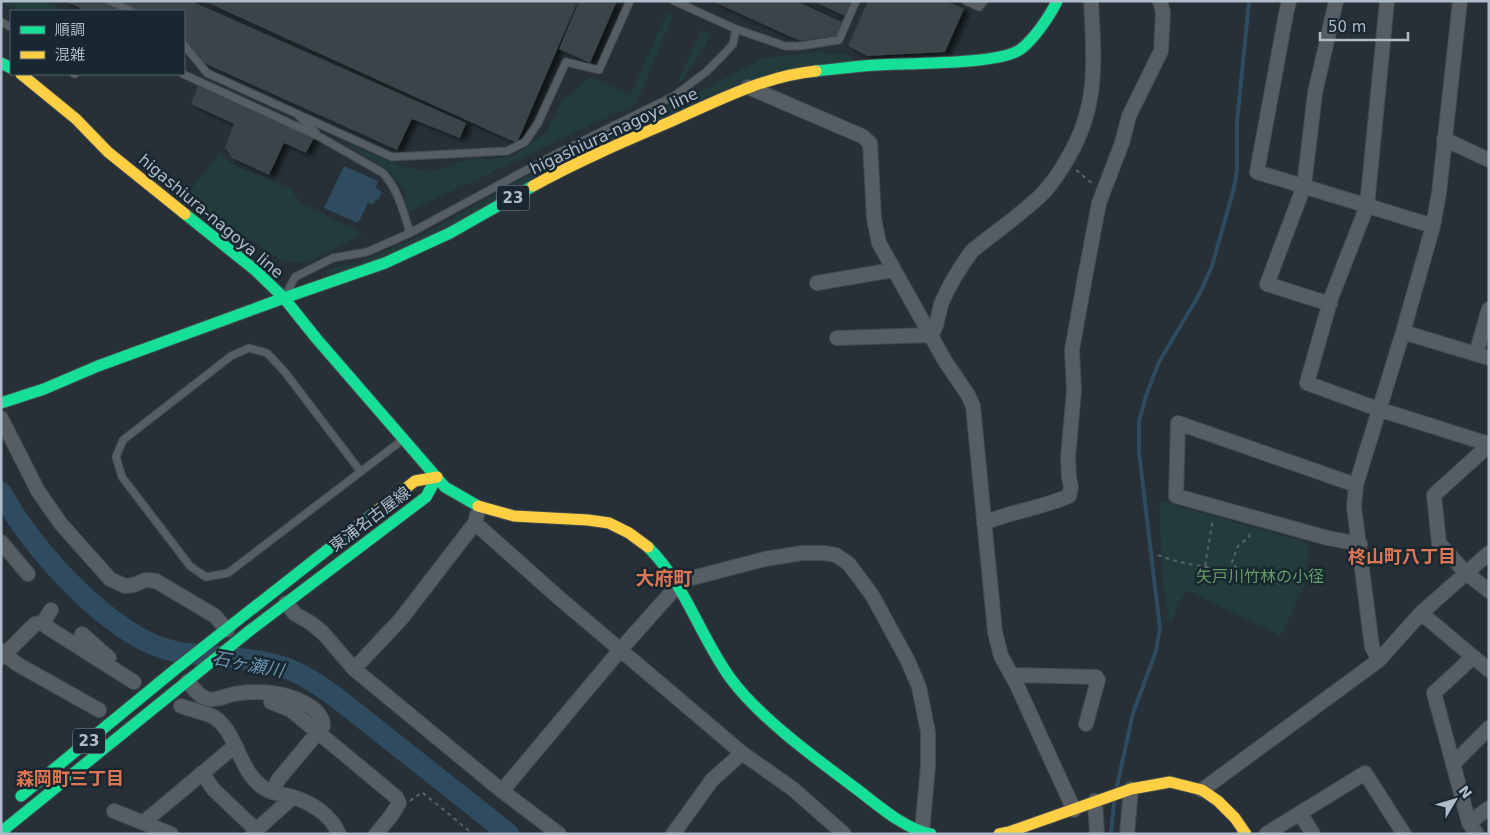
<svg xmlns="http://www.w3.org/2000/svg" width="1490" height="835" font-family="'DejaVu Sans','Noto Sans JP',sans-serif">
  <defs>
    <filter id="shadow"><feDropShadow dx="5.5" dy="3" stdDeviation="2.5" flood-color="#0009"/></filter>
  </defs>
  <rect width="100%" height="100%" fill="#263036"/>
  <path fill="#223c3b" d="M1,1H42L66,11H19L1,3Z
    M667,13L673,16L636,104L406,213L404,190L388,170L345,143L398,165L424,171H435L464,160L478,158L491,159L514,156L545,133L562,101L591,77L631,94Z
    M701,30L711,34L699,56L681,82L679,80Z
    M818,52L849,55L856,61C823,64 789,66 757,79L565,162L463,220L422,240L383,258L331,275L325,272L335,267L361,262L418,237L568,153L699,92L764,58Z
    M220,153L232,164L291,189L300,203L364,233L307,263L283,261L185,197Z
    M1159,501L1309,543L1306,581L1281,636L1186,590L1170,624L1163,584Z"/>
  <path fill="#2e4b60" d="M344,166L378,181L376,188L382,192L378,200L376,199L373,204L368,203L358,223L324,208Z"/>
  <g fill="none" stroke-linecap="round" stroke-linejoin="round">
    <path stroke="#2e4b60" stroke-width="4" d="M1117,786L1133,713L1156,651L1160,628L1139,452V421L1147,393L1159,362L1200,293L1212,266L1234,188L1237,170V123L1249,1
      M1111,834L1114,803"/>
    <path stroke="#2e4b60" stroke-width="21" d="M1,492C31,548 113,641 178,652C215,658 256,656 291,670C308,677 322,687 337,698L509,834"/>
  </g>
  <path fill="#3b4449" filter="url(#shadow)" d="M65,1H191L466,123L460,138L412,119L397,150L184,54V11H79L80,8Z
    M204,1H578L517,143Z
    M579,1H617L590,63L559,49Z
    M712,1H796L842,22L836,36L800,41Z
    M812,1H851L845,16Z
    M868,1H946L964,9L945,52L867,56L848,46Z
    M198,86L314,138L306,153L284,143L269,175L232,158L225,147L234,124L191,104Z"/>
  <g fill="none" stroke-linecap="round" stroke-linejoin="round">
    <defs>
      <path id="lane" d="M110,1L132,11
        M674,1L736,29L785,46H800L839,40L856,1
        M966,1L979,7L984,1
        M1,22L11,27
        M184,45L207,73L392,157L507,151L525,142L538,123L566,62L599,70L630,1
        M74,74H75
        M183,74L320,137L383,173C399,191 403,211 410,233
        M299,116L316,133
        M287,292L295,277L333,258L367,252L410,233L556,154L674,96L706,72L724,54L733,44L736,29
        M361,472L284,371L267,353L249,348L231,356L123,440L116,457L122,477L190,566L206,577L228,573L401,441"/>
      <path id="street" d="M1289,1L1286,14L1257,172L1433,226
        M1387,1L1367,206L1331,298L1307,383L1378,409L1489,444
        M748,87L862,136L870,143L874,219L879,243L945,361L968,395L973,406L995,632L1001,656L1016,683L1074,810
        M1444,139L1489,160
        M817,283L893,270
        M1330,304L1267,284L1304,186L1315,93L1336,1
        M1403,332L1489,358
        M931,335C938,327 938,312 942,302C949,285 961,266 972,251C994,233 1019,216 1040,196C1052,185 1061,170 1069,156C1099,104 1094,59 1091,1
        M837,338L931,335
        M1476,354L1489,309
        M1,418L38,491L61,524L110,579L125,586L133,585L146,580L156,581L215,616L227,630
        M1489,445L1434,495L1439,543L1465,572L1489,591
        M1356,485L1178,423L1176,496L1328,538L1360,544
        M475,523L558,597L742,753L793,789L844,834
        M984,523C1012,511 1042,508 1069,496L1071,487L1069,477L1068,457L1074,391L1072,350L1085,277L1099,203L1122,143L1129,116L1161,51L1163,12L1160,1
        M1,542L28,574
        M286,603L295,614L311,623L323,633L354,669L502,791L559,834
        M51,610L43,623L47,627L134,682
        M1421,613L1489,670
        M82,634L109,658
        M1,651L17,664L99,710
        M1473,657L1434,693L1469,823L1477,834
        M1,658L35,624L43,623
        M1379,660L1372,647L1354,507L1356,485L1403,332L1433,226L1439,193L1460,1
        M354,669L401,619L475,523L477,515
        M1012,675L1096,677L1098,680L1086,724
        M188,681C193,688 199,697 208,699C217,701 225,696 234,694C259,690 286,692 308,705C316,710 323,716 323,726L278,780L272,792
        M271,702L291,710L396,797L399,803L391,816L376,834
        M181,706C189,709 208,714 214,717C238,733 238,771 264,788C272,794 283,794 293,797C312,803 331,815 339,834
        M1454,763L1489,728
        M202,773L214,790L253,827L259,828
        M1202,790L1379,660L1421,613L1489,553
        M502,791L621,649L678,585L688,579L765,559L802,553H823L836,555L849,564L872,595L908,661L919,687L928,732V766L922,832
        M1095,801L1097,834
        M114,811L171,834
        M1300,813L1313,834
        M144,822L230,750L237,748
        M1469,823L1489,808
        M253,833L293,797
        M673,834L712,780L742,753
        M1127,834L1131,789
        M1266,834L1365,773L1404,834"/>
      <path id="fast" d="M1,63L11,68
        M816,71C836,69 857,66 877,65C906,63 1000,65 1021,49C1034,39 1050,16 1057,1
        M185,214L255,270L284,298L385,263L450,233L533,186
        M1,403L44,389L98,366L284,298L316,338L445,487L478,506
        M648,547C686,585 700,637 731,679C759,717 815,758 854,787C877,804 902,828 931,834
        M21,796L177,668L374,513
        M1,832L248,632L426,497L437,477"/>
      <path id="slow" d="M21,74L76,119L108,152L185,214
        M533,186C578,161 625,141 672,121C719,100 765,76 816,71
        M478,506L514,516L588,520L609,523L629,533L648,547
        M374,513L415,481L437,477
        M999,834L1009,832L1131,789L1170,782L1202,790L1218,801L1235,818L1246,834"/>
    </defs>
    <use href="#lane" stroke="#444b50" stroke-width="9"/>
    <use href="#street" stroke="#444b50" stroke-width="16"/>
    <use href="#fast" stroke="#444b50" stroke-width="13"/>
    <use href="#slow" stroke="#444b50" stroke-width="13"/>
    <path stroke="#586267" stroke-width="2" stroke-dasharray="4 4" stroke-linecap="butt" d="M1076,170L1093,184
      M1158,555C1180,564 1206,567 1229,570L1238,546L1249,537L1250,530
      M1205,566L1213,519
      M1229,570L1231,576H1240L1238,569L1232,563
      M410,801L422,792L473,834"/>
    <use href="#lane" stroke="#565e64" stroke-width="7"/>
    <use href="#street" stroke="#565e64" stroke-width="14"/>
    <use href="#fast" stroke="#16e098" stroke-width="11"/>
    <use href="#slow" stroke="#ffcf43" stroke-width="11"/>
  </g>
  <g text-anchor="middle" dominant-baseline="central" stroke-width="5" stroke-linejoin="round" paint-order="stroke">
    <g fill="#192731" stroke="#81909b" stroke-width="1">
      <rect x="497" y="185.5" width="32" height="25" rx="4"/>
      <rect x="73" y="728.5" width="32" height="25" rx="4"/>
    </g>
    <g font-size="15" font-weight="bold" fill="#aebdc9">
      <text x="513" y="198">23</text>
      <text x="89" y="741">23</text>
    </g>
    <g font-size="16" fill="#aebdc9" stroke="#192731">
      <text transform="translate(614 131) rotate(-25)">higashiura-nagoya line</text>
      <text transform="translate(211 216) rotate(40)">higashiura-nagoya line</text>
      <text transform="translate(370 519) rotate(-37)">東浦名古屋線</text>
    </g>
    <g font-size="16" fill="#639c65" stroke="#192731">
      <text x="1260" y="576">矢戸川竹林の小径</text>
    </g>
    <g font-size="18" font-weight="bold" fill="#df7653" stroke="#192731">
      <text x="1402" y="556">柊山町八丁目</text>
      <text x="70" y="778">森岡町三丁目</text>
    </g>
    <g font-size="18" font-style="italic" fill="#6b95b0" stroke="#192731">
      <text transform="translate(248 664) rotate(11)">石ヶ瀬川</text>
    </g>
    <g font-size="19" font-weight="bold" fill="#df7653" stroke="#192731">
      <text x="664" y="578">大府町</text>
    </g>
  </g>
  <rect width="1490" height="835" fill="none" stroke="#aebdc9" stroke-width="5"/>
  <rect x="10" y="10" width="175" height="65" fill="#192731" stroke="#55636e"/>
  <rect x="20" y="26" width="25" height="8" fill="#16e098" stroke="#55636e"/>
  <text x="55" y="35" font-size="15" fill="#aebdc9">順調</text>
  <rect x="20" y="51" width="25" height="8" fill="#ffcf43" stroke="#55636e"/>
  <text x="55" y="60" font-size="15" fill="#aebdc9">混雑</text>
  <g transform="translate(1455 800) rotate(52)" stroke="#192731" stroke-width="4" paint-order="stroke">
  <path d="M0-4L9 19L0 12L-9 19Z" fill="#aebdc9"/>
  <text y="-8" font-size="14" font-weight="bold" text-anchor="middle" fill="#aebdc9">N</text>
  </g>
  <path d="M1320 32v8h88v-8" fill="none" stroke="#aebdc9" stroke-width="2.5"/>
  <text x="1328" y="32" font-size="15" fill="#aebdc9" stroke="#192731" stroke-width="4" paint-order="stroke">50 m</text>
</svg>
